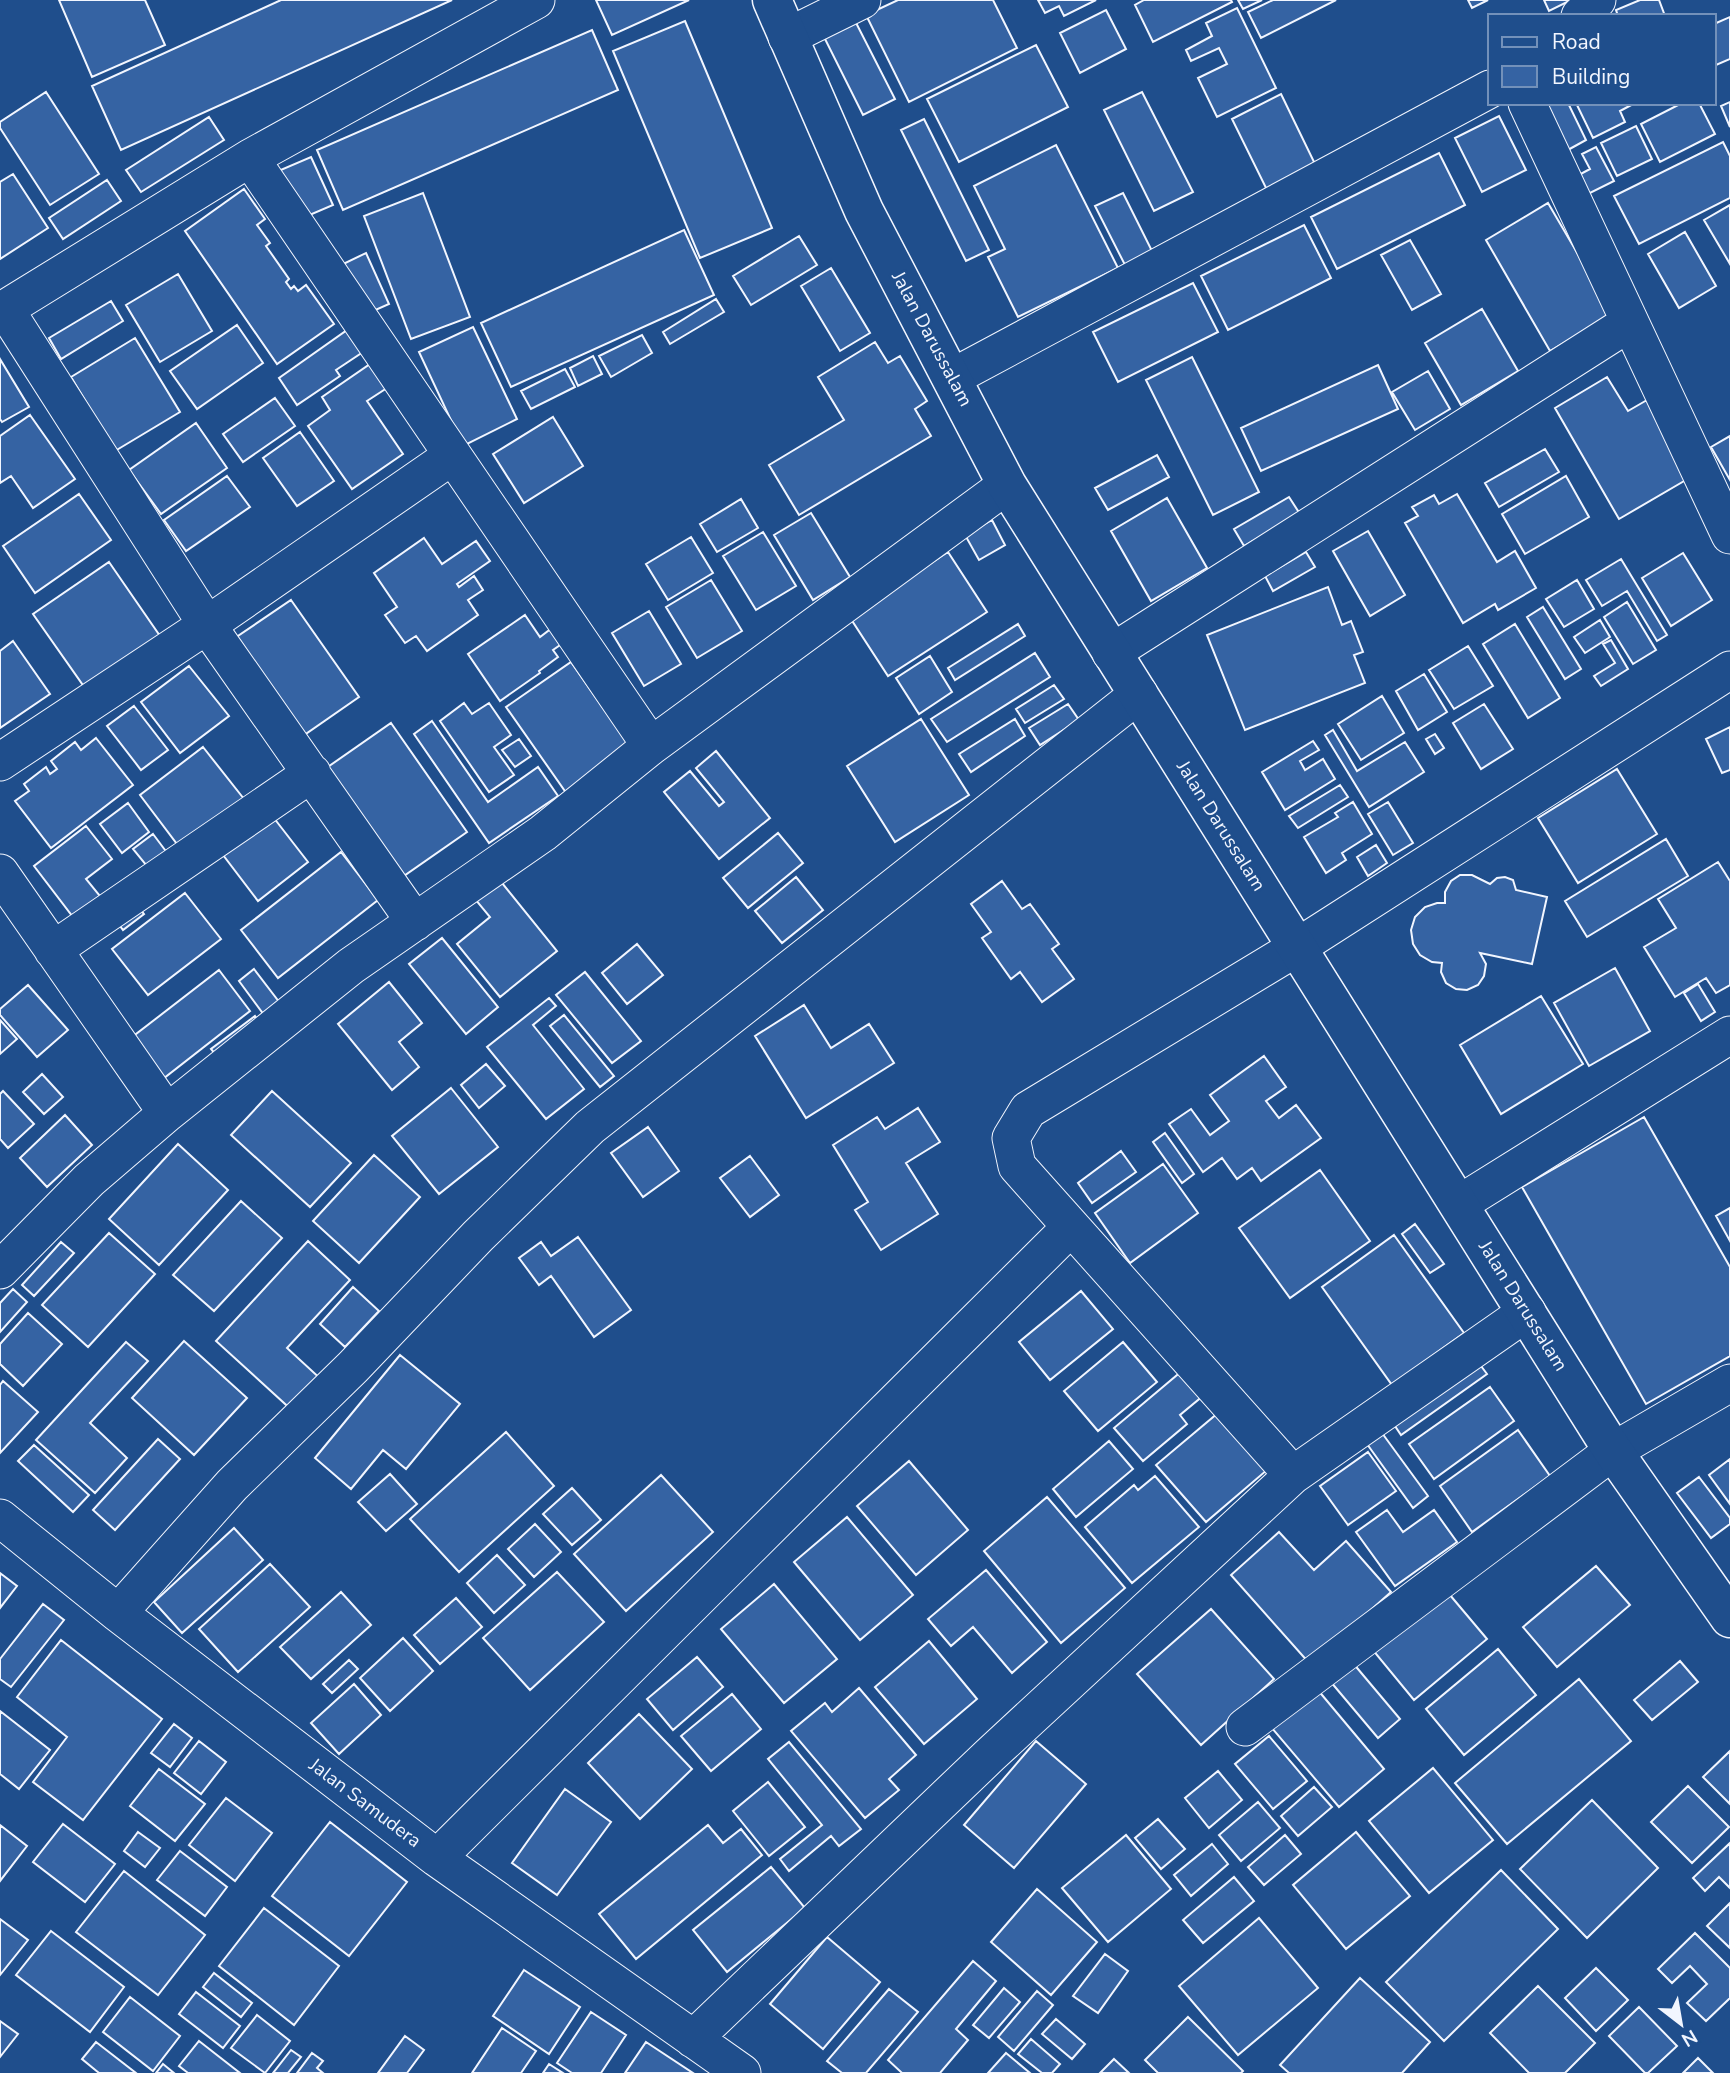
<svg xmlns="http://www.w3.org/2000/svg" width="1730" height="2073" font-family="'Nunito Sans',sans-serif">
  <rect width="100%" height="100%" fill="#1f4e8c"/>
  <path fill="#3563a3" stroke="#f2f6ff" stroke-width="2" d="M59,0H145L165,45L92,77Z
    M281,0H452L121,150L92,86Z
    M596,0H689L612,35Z
    M898,0H993L1017,48L909,102L866,15Z
    M1038,0H1096L1064,16L1059,6L1045,13Z
    M1144,0H1231L1232,2L1153,42L1135,5Z
    M1238,0H1262L1243,9Z
    M1273,0H1336L1261,38L1248,12Z
    M1468,0H1488L1472,8Z
    M1544,0H1571L1549,11Z
    M1640,0H1659L1665,16H1618L1616,10Z
    M1237,8L1276,88L1217,117L1198,78L1227,64L1219,48L1191,61L1186,50L1212,36L1206,23Z
    M1106,10L1126,49L1080,73L1060,33Z
    M851,13L895,99L863,115L820,29Z
    M1730,17V59L1716,65L1714,24Z
    M685,21L772,228L700,258L613,51Z
    M592,30L618,90L343,210L317,150Z
    M1036,45L1068,107L959,162L927,99Z
    M46,92L99,174L50,205L0,128V122Z
    M1142,92L1193,192L1154,211L1104,110Z
    M1281,94L1316,166L1267,190L1232,119Z
    M1730,102V127L1721,106Z
    M1542,103H1568L1586,140L1566,151Z
    M1576,103H1635L1620,111L1625,122L1593,138Z
    M1682,103H1699L1715,134L1660,162L1641,124Z
    M1499,116L1526,170L1482,192L1455,138Z
    M209,117L224,140L141,192L126,170Z
    M924,119L989,250L966,261L901,130Z
    M1636,126L1652,159L1617,176L1601,143Z
    M1723,142L1730,156V198L1639,244L1614,196Z
    M1056,145L1118,268L1018,317L988,257L1005,249L974,186Z
    M1596,147L1614,181L1584,196L1575,177L1590,169L1582,154Z
    M1439,153L1465,205L1337,269L1311,217Z
    M311,157L333,205L298,220L276,172Z
    M13,174L48,228L0,259V182Z
    M107,180L121,201L63,239L49,218Z
    M244,189L265,219L257,225L270,243L266,246L289,279L286,282L291,289L294,286L298,291L306,285L334,324L277,364L185,231Z
    M423,193L470,317L411,339L364,216Z
    M1123,193L1152,251L1125,265L1095,206Z
    M1548,203L1613,314L1550,351L1486,240Z
    M1730,205V264L1704,220Z
    M1304,225L1331,278L1228,330L1201,276Z
    M684,230L714,295L511,387L481,323Z
    M1685,232L1716,286L1679,308L1648,254Z
    M799,236L817,265L751,305L733,276Z
    M1410,240L1441,294L1412,310L1381,255Z
    M366,253L389,304L362,316L339,266Z
    M831,268L870,333L840,351L801,286Z
    M178,274L212,331L160,362L126,305Z
    M1193,283L1218,332L1118,382L1093,332Z
    M716,299L724,312L670,344L663,332Z
    M111,301L123,321L61,359L49,338Z
    M1482,309L1518,371L1461,405L1425,343Z
    M237,325L263,363L197,409L170,371Z
    M473,327L517,419L463,446L419,352Z
    M350,328L366,350L336,370L340,376L297,405L279,378Z
    M642,335L652,353L611,377L599,356Z
    M135,338L180,412L115,451L71,377Z
    M875,342L888,363L900,356L927,401L915,409L931,436L799,515L769,465L844,420L818,377Z
    M593,356L602,374L578,386L570,368Z
    M1192,357L1259,492L1213,515L1146,380Z
    M0,359L29,407L2,422L0,419Z
    M373,362L390,386L367,401L403,454L352,489L308,426L330,410L322,397Z
    M1378,365L1398,409L1261,471L1241,428Z
    M565,369L575,387L531,409L521,391Z
    M1428,371L1450,409L1415,430L1392,392Z
    M1607,377L1628,411L1647,400L1691,477L1619,519L1555,408Z
    M275,398L295,426L243,462L223,434Z
    M30,415L75,479L33,508L11,476L0,483V436Z
    M553,417L583,466L524,503L493,454Z
    M196,423L227,468L161,514L129,470Z
    M300,432L334,481L297,506L263,458Z
    M1730,436V480L1711,447Z
    M1545,449L1559,472L1499,507L1485,483Z
    M1157,455L1169,477L1108,510L1095,488Z
    M227,476L250,507L186,551L164,520Z
    M1566,476L1589,517L1525,554L1502,514Z
    M79,494L111,540L35,593L3,546Z
    M1457,494L1497,562L1515,551L1536,588L1498,610L1495,604L1463,623L1405,523L1418,516L1412,507L1434,495L1439,504Z
    M1289,497L1300,514L1244,546L1234,529Z
    M1167,498L1207,568L1151,601L1111,531Z
    M741,499L758,528L717,552L700,524Z
    M811,513L850,577L813,600L774,535Z
    M992,520L1005,545L979,560L965,535Z
    M1368,531L1405,595L1370,616L1333,551Z
    M763,532L796,586L756,610L723,556Z
    M691,537L713,573L668,600L646,564Z
    M424,538L442,564L476,541L490,561L457,584L459,587L474,576L483,590L468,600L478,615L427,651L416,636L405,643L385,615L397,607L374,573Z
    M948,552L987,612L888,676L849,616Z
    M1306,552L1315,567L1273,591L1265,576Z
    M1683,553L1712,600L1671,626L1642,578Z
    M1621,559L1667,635L1657,641L1627,591L1602,606L1586,580Z
    M109,562L160,636L85,688L33,614Z
    M711,580L742,631L697,658L666,607Z
    M1577,580L1594,609L1564,627L1546,599Z
    M1328,587L1342,625L1351,621L1363,652L1354,655L1365,683L1245,730L1207,635Z
    M291,600L359,697L297,740L229,642Z
    M1627,602L1656,650L1633,664L1604,617Z
    M1543,607L1581,669L1565,679L1527,617Z
    M649,611L681,664L644,686L612,633Z
    M525,615L540,637L552,628L563,643L553,650L558,657L539,671L540,673L500,701L468,654Z
    M1600,620L1610,637L1585,653L1574,637Z
    M1018,624L1025,636L955,680L948,668Z
    M1515,624L1560,698L1528,718L1483,644Z
    M1611,640L1628,669L1601,686L1594,676L1615,663L1603,644Z
    M13,641L50,694L0,728V651Z
    M1468,646L1493,686L1454,709L1429,670Z
    M1035,653L1050,677L947,742L931,719Z
    M930,656L952,692L919,714L896,678Z
    M571,662L632,749L567,794L506,707Z
    M189,666L229,716L180,753L141,702Z
    M1424,674L1447,712L1418,730L1396,691Z
    M1054,685L1064,699L1025,723L1016,709Z
    M1382,696L1404,733L1361,760L1338,724Z
    M464,703L472,714L489,703L511,735L494,747L514,775L489,792L440,721Z
    M1068,704L1079,720L1040,745L1029,728Z
    M1484,704L1513,749L1481,769L1453,723Z
    M134,706L168,750L141,770L107,726Z
    M921,719L969,795L895,842L847,766Z
    M1015,719L1025,736L971,772L959,754Z
    M432,721L488,802L538,767L558,796L489,843L414,734Z
    M391,723L467,832L398,880L322,771Z
    M1730,727V770L1722,773L1706,739Z
    M1333,730L1357,771L1405,742L1424,772L1369,807L1325,735Z
    M1435,734L1444,748L1435,754L1426,739Z
    M96,738L133,785L51,848L15,801L29,791L24,784L46,767L50,774L57,769L51,761L75,742L81,750Z
    M519,739L531,756L515,767L502,750Z
    M1313,741L1319,750L1300,761L1305,770L1323,759L1335,779L1285,810L1262,772Z
    M203,747L244,799L180,848L140,795Z
    M716,751L770,818L719,859L664,792L690,771L719,806L724,802L696,768Z
    M1617,769L1657,834L1578,883L1538,818Z
    M1340,785L1348,797L1298,828L1289,816Z
    M1353,802L1372,834L1342,853L1346,860L1326,873L1304,837L1338,817L1335,813Z
    M1388,802L1413,843L1393,855L1368,814Z
    M128,803L149,832L122,853L100,824Z
    M270,813L308,862L258,901L220,851Z
    M86,826L112,859L86,879L100,896L73,917L34,866Z
    M778,833L803,863L748,908L723,878Z
    M153,834L174,862L155,876L133,849Z
    M1666,839L1688,876L1587,937L1565,901Z
    M1376,845L1387,863L1368,876L1357,857Z
    M341,852L378,900L278,978L241,930Z
    M1718,862L1730,881V985L1716,993L1706,978L1675,997L1644,947L1676,928L1658,899Z
    M494,873L557,951L500,997L457,944L490,917L470,893Z
    M1460,875H1472L1490,884L1497,878L1505,877L1513,880L1516,890L1547,897L1532,964L1480,953L1486,964L1484,976L1478,985L1467,990L1456,989L1446,983L1441,972L1442,963L1432,962L1420,955L1413,944L1411,930L1415,917L1425,907L1437,903H1445V892L1451,881Z
    M796,877L823,910L782,943L755,911Z
    M1002,881L1022,909L1030,904L1059,944L1052,949L1074,979L1042,1002L1020,972L1011,979L982,938L991,932L971,904Z
    M185,893L221,939L148,995L112,949Z
    M135,903L144,914L123,930L115,919Z
    M442,938L498,1007L466,1034L409,964Z
    M637,944L663,975L627,1004L602,973Z
    M1615,968L1650,1031L1589,1066L1554,1003Z
    M254,969L283,1007L267,1019L239,981Z
    M219,970L250,1011L159,1082L127,1041Z
    M585,972L641,1041L612,1063L556,995Z
    M389,982L422,1023L399,1042L419,1067L392,1090L338,1024Z
    M1698,984L1715,1012L1701,1021L1684,993Z
    M28,985L68,1030L37,1057L0,1015V1009Z
    M1541,996L1583,1064L1501,1114L1460,1045Z
    M549,998L556,1006L533,1025L584,1089L546,1119L487,1047Z
    M804,1005L831,1048L869,1024L894,1063L806,1118L755,1036Z
    M564,1015L614,1076L600,1087L550,1026Z
    M255,1016L263,1027L220,1060L211,1049Z
    M0,1020L17,1039L0,1054Z
    M1264,1056L1286,1087L1266,1101L1279,1118L1296,1105L1321,1138L1261,1181L1252,1168L1237,1179L1222,1158L1203,1172L1169,1124L1191,1109L1210,1135L1229,1121L1210,1095Z
    M486,1064L505,1086L479,1108L461,1085Z
    M42,1074L63,1097L44,1114L23,1092Z
    M451,1088L498,1147L439,1194L392,1136Z
    M3,1091L34,1124L8,1148L0,1139V1094Z
    M272,1091L351,1163L310,1207L231,1135Z
    M918,1108L940,1142L906,1163L938,1214L881,1250L855,1210L868,1202L833,1145L877,1117L885,1129Z
    M65,1115L92,1145L47,1187L20,1158Z
    M1644,1117L1730,1267V1356L1646,1404L1522,1187Z
    M648,1127L679,1171L643,1197L611,1153Z
    M1165,1133L1194,1174L1182,1183L1153,1142Z
    M178,1144L228,1190L159,1265L109,1219Z
    M1121,1151L1136,1172L1092,1203L1078,1183Z
    M374,1155L420,1197L359,1263L313,1221Z
    M750,1156L779,1195L750,1217L720,1178Z
    M1163,1164L1198,1213L1130,1263L1095,1213Z
    M1320,1170L1370,1241L1290,1298L1239,1228Z
    M241,1201L282,1238L214,1311L173,1275Z
    M1730,1208V1241L1716,1216Z
    M1415,1224L1444,1264L1430,1273L1402,1234Z
    M109,1233L155,1274L88,1347L42,1305Z
    M1394,1235L1464,1333L1392,1385L1322,1287Z
    M578,1237L631,1310L594,1337L551,1276L539,1285L519,1258L541,1242L551,1256Z
    M308,1241L350,1280L287,1348L324,1382L295,1413L216,1341Z
    M61,1242L74,1253L34,1296L22,1285Z
    M353,1287L379,1311L345,1347L320,1324Z
    M13,1289L27,1302L0,1332V1303Z
    M1081,1291L1113,1329L1050,1380L1019,1342Z
    M28,1313L62,1344L23,1386L0,1364V1344Z
    M184,1341L247,1398L194,1455L132,1398Z
    M126,1342L148,1361L90,1423L127,1458L95,1493L36,1440Z
    M1123,1342L1157,1382L1098,1431L1064,1391Z
    M400,1355L460,1404L406,1469L383,1450L351,1489L315,1458Z
    M1478,1362L1487,1374L1401,1435L1393,1423Z
    M1189,1365L1210,1390L1180,1415L1187,1424L1143,1461L1114,1428Z
    M3,1381L38,1412L0,1453V1385Z
    M1490,1387L1514,1421L1434,1479L1409,1444Z
    M1218,1413L1267,1470L1206,1522L1156,1465Z
    M1518,1430L1550,1476L1472,1532L1440,1486Z
    M506,1432L554,1486L459,1572L410,1519Z
    M1382,1433L1428,1496L1413,1508L1367,1444Z
    M158,1439L180,1459L115,1530L93,1510Z
    M1109,1441L1133,1469L1076,1517L1053,1489Z
    M34,1445L89,1495L73,1512L18,1461Z
    M1368,1452L1396,1491L1348,1525L1320,1486Z
    M1730,1459V1504L1709,1475Z
    M909,1461L968,1530L916,1575L857,1506Z
    M390,1474L417,1504L386,1531L358,1502Z
    M661,1475L713,1532L626,1611L574,1554Z
    M1155,1476L1199,1527L1132,1583L1085,1527L1134,1485L1138,1490Z
    M1699,1477L1730,1518V1524L1711,1538L1677,1493Z
    M572,1488L601,1520L572,1545L543,1514Z
    M1047,1497L1125,1588L1061,1643L984,1551Z
    M1387,1510L1403,1532L1434,1510L1457,1542L1395,1586L1356,1532Z
    M847,1517L913,1595L860,1640L794,1562Z
    M535,1524L561,1552L534,1577L508,1549Z
    M234,1528L263,1560L182,1633L154,1602Z
    M1279,1532L1314,1570L1346,1541L1391,1592L1310,1664L1231,1575Z
    M497,1555L525,1585L494,1613L467,1583Z
    M270,1564L310,1607L238,1672L199,1629Z
    M1596,1566L1630,1605L1557,1667L1523,1627Z
    M986,1570L1047,1642L1012,1673L973,1627L951,1646L928,1619Z
    M557,1572L604,1622L530,1690L483,1638Z
    M0,1573L17,1586L0,1608Z
    M1439,1582L1487,1639L1414,1700L1367,1643Z
    M774,1584L837,1659L784,1703L721,1629Z
    M341,1592L371,1625L311,1679L280,1647Z
    M456,1598L482,1627L440,1664L414,1635Z
    M43,1604L64,1620L11,1687L0,1679V1659Z
    M1211,1609L1274,1679L1201,1745L1137,1674Z
    M403,1638L433,1671L390,1711L360,1678Z
    M61,1640L162,1719L83,1820L33,1782L67,1737L17,1697Z
    M929,1641L977,1699L924,1744L875,1687Z
    M1498,1649L1536,1695L1464,1755L1426,1709Z
    M1347,1656L1400,1719L1378,1738L1325,1675Z
    M697,1657L723,1687L673,1730L647,1699Z
    M349,1660L358,1669L332,1693L323,1684Z
    M1680,1661L1698,1682L1652,1720L1634,1700Z
    M1579,1679L1631,1741L1507,1844L1455,1783Z
    M1312,1683L1384,1769L1339,1807L1266,1721Z
    M354,1684L381,1715L339,1754L311,1723Z
    M859,1688L916,1755L889,1779L899,1790L865,1818L791,1731L825,1703L832,1712Z
    M732,1694L761,1729L711,1771L681,1736Z
    M0,1711L50,1750L19,1789L0,1774Z
    M639,1714L692,1769L640,1819L588,1763Z
    M174,1724L192,1738L170,1767L151,1753Z
    M1269,1736L1307,1781L1273,1809L1235,1764Z
    M199,1741L226,1762L201,1794L174,1773Z
    M1036,1741L1086,1784L1014,1868L964,1825Z
    M789,1742L861,1829L839,1846L831,1836L789,1871L780,1859L822,1825L768,1759Z
    M1730,1751V1804L1703,1777Z
    M1433,1768L1493,1840L1429,1893L1369,1821Z
    M159,1769L205,1804L175,1841L130,1806Z
    M1218,1771L1242,1800L1209,1828L1185,1798Z
    M768,1782L805,1827L769,1856L733,1811Z
    M1688,1786L1729,1827L1692,1863L1651,1822Z
    M1314,1787L1332,1807L1298,1836L1281,1816Z
    M565,1789L611,1822L557,1895L512,1863Z
    M226,1798L272,1833L235,1881L189,1845Z
    M1592,1800L1658,1868L1587,1938L1520,1869Z
    M1258,1802L1280,1828L1241,1861L1219,1835Z
    M1158,1819L1185,1849L1161,1869L1135,1838Z
    M330,1822L407,1882L349,1956L272,1896Z
    M63,1824L115,1864L85,1902L33,1862Z
    M0,1825L27,1846L0,1881Z
    M708,1825L723,1843L741,1829L762,1855L636,1959L599,1914Z
    M138,1832L160,1848L145,1867L124,1851Z
    M1356,1832L1410,1896L1346,1949L1293,1885Z
    M1126,1835L1171,1889L1108,1942L1062,1888Z
    M1285,1835L1301,1854L1264,1885L1248,1867Z
    M1730,1843V1888L1719,1877L1705,1891L1693,1878Z
    M1212,1844L1228,1864L1191,1896L1174,1875Z
    M180,1851L227,1887L205,1916L157,1880Z
    M771,1867L805,1908L727,1972L693,1930Z
    M1501,1870L1558,1929L1444,2041L1386,1982Z
    M124,1871L205,1935L158,1995L76,1932Z
    M1234,1877L1254,1901L1203,1943L1183,1920Z
    M1037,1889L1097,1942L1051,1995L991,1942Z
    M1730,1903V1948L1707,1926Z
    M264,1908L339,1966L294,2025L219,1966Z
    M1259,1918L1318,1988L1238,2055L1179,1986Z
    M0,1919L28,1940L0,1975Z
    M51,1931L124,1987L90,2032L16,1975Z
    M1695,1933L1730,1968V1998L1706,2021L1687,2003L1707,1984L1690,1966L1672,1983L1658,1969Z
    M827,1937L880,1982L823,2049L770,2004Z
    M1105,1954L1128,1971L1098,2013L1073,1996Z
    M973,1961L996,1981L956,2029L968,2040L940,2073H902L888,2060Z
    M1596,1968L1628,2000L1596,2031L1565,1998Z
    M524,1970L580,2007L549,2054L493,2016Z
    M214,1973L252,2003L241,2017L203,1987Z
    M1360,1978L1430,2042L1402,2073H1289L1280,2065Z
    M1538,1986L1595,2043L1565,2073H1529L1490,2033Z
    M1004,1988L1020,2002L989,2038L973,2025Z
    M889,1989L918,2012L866,2073H842L827,2061Z
    M1037,1991L1053,2005L1014,2051L998,2037Z
    M196,1992L240,2026L223,2048L179,2014Z
    M130,1997L180,2036L153,2071L103,2032Z
    M1639,2007L1677,2046L1648,2073H1645L1609,2036Z
    M591,2012L626,2035L601,2073H572L557,2063Z
    M257,2015L290,2041L265,2073L231,2048Z
    M1188,2017L1243,2071L1241,2073H1158L1145,2060Z
    M1056,2019L1085,2044L1072,2059L1042,2034Z
    M0,2021L18,2034L0,2057Z
    M502,2028L536,2051L521,2073H472Z
    M405,2036L424,2050L407,2073H378Z
    M1031,2039L1060,2064L1052,2073H1042L1018,2054Z
    M199,2041L240,2073H188L179,2066Z
    M96,2042L136,2073H99L82,2059Z
    M646,2042L693,2073H625Z
    M291,2050L301,2057L288,2073H273Z
    M312,2053L323,2061L317,2068L323,2073H297Z
    M1006,2053L1030,2073H988Z
    M1698,2058L1713,2073H1683Z
    M1114,2059L1129,2073H1100Z
    M163,2064L174,2073H156Z
    M549,2064L563,2073H543Z"/>
  <g fill="none" stroke-linecap="round" stroke-linejoin="round">
    <defs>
      <path id="minor" d="M1580,16L1597,0
        M787,37L862,0
        M1527,103L1730,535
        M250,158L651,746
        M5,309L207,625L415,922
        M0,312L250,158L536,0
        M953,377L1490,89
        M1111,653L1629,323
        M0,762L207,625L452,456
        M0,873L167,1113
        M53,950L312,773
        M1459,1204L1730,1035
        M0,1270L89,1180L167,1113L351,966L543,833L651,746L1007,485
        M1293,1475L1017,1166L1011,1138L1028,1110L1296,948L1730,670
        M0,1518L118,1613L437,1858L742,2073
        M118,1613L232,1485L353,1367L478,1236L590,1127L1139,694
        M1245,1727L1613,1451L1730,1383
        M437,1858L1071,1227
        M693,2039L990,1755L1293,1475L1527,1312"/>
      <path id="tertiary" d="M772,0L864,211L1007,485L1613,1451L1730,1618"/>
    </defs>
    <use href="#minor" stroke="#f2f6ff" stroke-width="39"/>
    <use href="#tertiary" stroke="#f2f6ff" stroke-width="41"/>
    <use href="#minor" stroke="#1f4e8c" stroke-width="37"/>
    <use href="#tertiary" stroke="#1f4e8c" stroke-width="38"/>
  </g>
  <g text-anchor="middle" dominant-baseline="central" stroke-width="5" stroke-linejoin="round" paint-order="stroke">
    <g font-size="19" fill="#f2f6ff" stroke="#1f4e8c">
      <text transform="translate(932 339) rotate(62)">Jalan Darussalam</text>
      <text transform="translate(1221 826) rotate(58)">Jalan Darussalam</text>
      <text transform="translate(1523 1306) rotate(58)">Jalan Darussalam</text>
      <text transform="translate(365 1803) rotate(37)">Jalan Samudera</text>
    </g>
  </g>
  <rect x="1488" y="14" width="228" height="91" fill="#1f4e8c" stroke="#7391ba" stroke-width="2"/>
  <rect x="1502" y="37" width="35" height="10" fill="#1f4e8c" stroke="#7391ba" stroke-width="2"/>
  <text x="1552" y="49" font-size="21" fill="#f2f6ff">Road</text>
  <rect x="1502" y="66" width="35" height="21" fill="#3563a3" stroke="#7391ba" stroke-width="2"/>
  <text x="1552" y="84" font-size="21" fill="#f2f6ff">Building</text>
  <g transform="translate(1681 2024) rotate(149)" stroke="#1f4e8c" stroke-width="5" paint-order="stroke">
  <path d="M0-5L12 26L0 18L-12 26Z" fill="#f2f6ff"/>
  <text y="-10" font-size="19" font-weight="bold" text-anchor="middle" fill="#f2f6ff">N</text>
  </g>
</svg>
